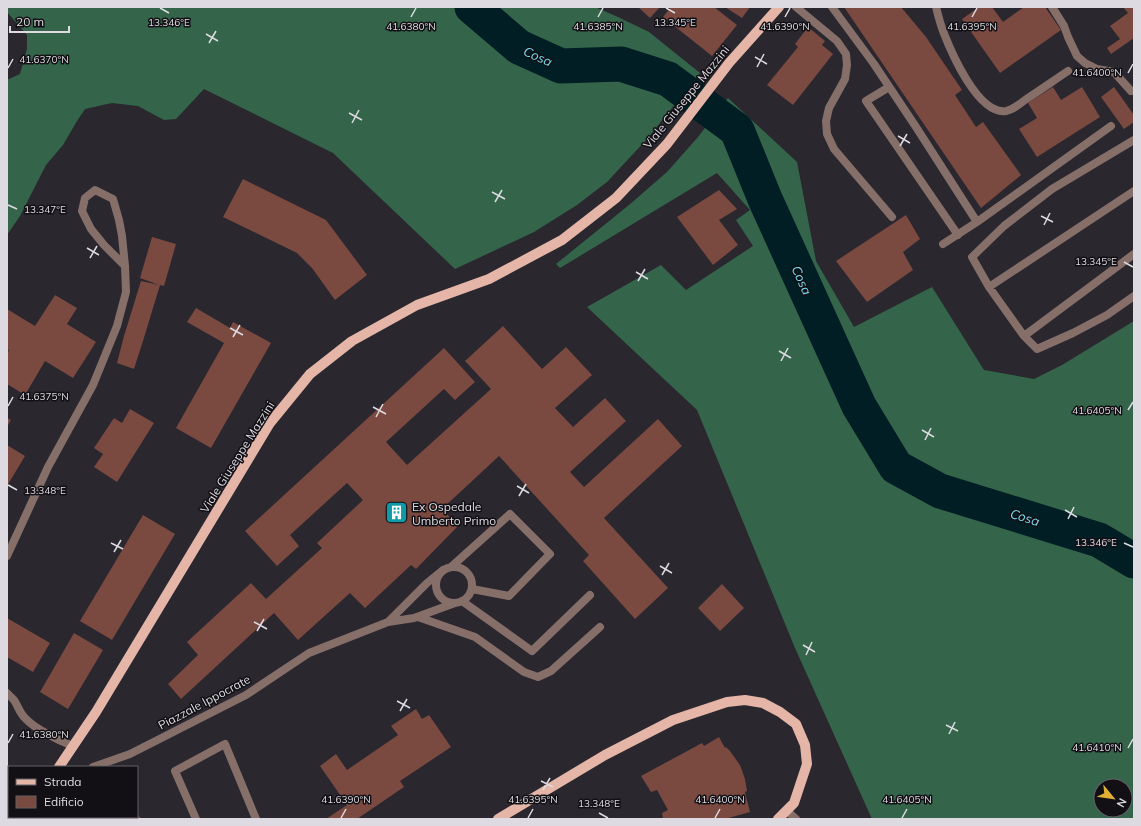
<svg xmlns="http://www.w3.org/2000/svg" width="1141" height="826" font-family="Mulish,sans-serif">
  <rect width="100%" height="100%" fill="#2a272f"/>
  <path fill="#34654a" fill-rule="evenodd" d="M7,7H595L618,17L649,32L700,73L647,139L607,182L577,205L534,232L455,269L333,153L204,89L176,119L164,120L138,106L112,103L85,109L77,121L63,145L46,165L20,216L7,235V80L20,74L27,49V35L7,12Z
    M728,98L797,162L816,261L854,327L932,287L984,370L1034,379L1062,365L1134,321V819H872L795,648L697,410L587,307L661,265L686,290L753,246L736,220L750,210L717,173L560,268L556,264L629,205L667,172L698,137ZM1101,786H1125V810H1101Z"/>
  <g fill="none" stroke-linecap="round" stroke-linejoin="round">
    <path stroke="#001e24" stroke-width="35" d="M472,7L519,47L561,66L621,64L668,79L737,130L765,199L859,406L896,467L940,491L1099,540L1134,561"/>
  </g>
  <path fill="#7a4940" d="M638,7H660L650,18Z
    M671,7H714L737,25L712,56L663,17Z
    M725,7H750L742,18Z
    M844,7H901L926,37L962,90L955,95L976,127L983,122L1021,175L981,208Z
    M979,7H992L1003,22L1024,7H1045L1061,30L1000,73L962,19Z
    M1123,7H1134V38L1111,54L1107,48L1120,39L1110,26L1128,13Z
    M808,27L825,41L822,45L833,54L793,105L767,85L798,47L795,44Z
    M1053,87L1061,100L1082,87L1100,117L1037,157L1019,129L1037,118L1028,103Z
    M1114,87L1134,115V122L1124,129L1101,97Z
    M243,179L326,220L367,275L335,300L312,268L297,253L223,217Z
    M719,190L737,209L719,220L738,245L713,265L677,217Z
    M906,215L920,239L903,252L913,270L867,302L836,261Z
    M152,237L176,244L164,286L160,285L143,341L134,369L117,363L124,336L141,281L159,285L140,278Z
    M55,295L77,308L67,324L96,342L73,378L45,361L25,395L7,384V354L9,350L7,349V309L35,326Z
    M196,308L230,328L233,322L271,343L211,448L176,428L224,343L187,322Z
    M503,326L542,369L566,347L592,375L555,408L573,427L605,398L626,421L570,472L584,487L658,419L682,446L604,518L668,588L635,619L583,561L589,555L499,456L442,509L458,526L416,569L411,565L365,608L350,593L298,640L274,613L181,699L168,684L198,655L187,642L251,583L266,599L322,548L317,543L363,500L347,483L290,535L299,546L277,566L245,531L444,348L475,382L455,400L444,389L386,442L407,465L491,389L465,361Z
    M130,409L154,423L117,482L94,467L103,454L94,448L114,418L122,423Z
    M7,418L11,420L7,427Z
    M7,445L25,456L7,486Z
    M143,515L175,534L112,640L80,621Z
    M722,584L744,608L720,631L698,608Z
    M7,618L50,643L33,672L7,657Z
    M74,633L103,650L68,709L40,692Z
    M416,709L422,719L429,715L451,747L400,781L404,787L357,819H326L347,805L320,766L336,754L347,770L398,735L391,726Z
    M719,737L725,748L726,747L730,751L740,765L745,779L747,791L745,792L750,812L725,819H663L662,813L668,810L657,790L651,792L641,776L702,743L704,746Z
    M137,813L141,819H95L93,817H137Z
    M53,817H89L86,819H50Z"/>
  <g fill="none" stroke-linecap="round" stroke-linejoin="round">
    <path stroke="#866f68" stroke-width="8" d="M796,7L837,41L846,54L847,65L845,79L829,108L826,121L827,134L834,149L892,217
      M832,7L874,64L916,127L977,222
      M936,7C938,15 940,23 943,31C951,52 978,115 1006,111C1012,110 1020,104 1025,100C1039,91 1053,81 1068,71
      M1052,7L1064,26L1068,37L1077,56L1085,63L1097,69L1114,72L1131,91
      M889,87L866,101L958,235
      M1134,191L989,287L1024,336L1134,254
      M943,244L977,222L1111,126
      M989,287L972,257L1004,226L1052,189L1134,140
      M1024,336L1037,349L1073,333L1107,315L1134,296"/>
    <path stroke="#866f68" stroke-width="8" d="M7,556L48,467L93,385L117,326L126,292L125,266L122,236L119,220L113,199L95,190L85,198L82,211L91,229L104,245L125,266
      M451,567L510,514L550,554L509,596L472,589
      M436 585a18 18 0 1 1 36 0a18 18 0 1 1-36 0Z
      M443,570L427,583L388,622L414,618L455,603
      M462,601L532,651L590,595
      M418,617L475,637L524,672L538,677L551,671L600,627
      M7,693C9,695 12,698 14,700C18,706 20,714 26,719C35,729 60,741 73,746
      M93,767L130,754L246,695L309,653L388,622
      M196,819L175,771L225,744L256,819"/>
    <path stroke="#866f68" stroke-width="8" d="M787,811L796,819"/>
    <path stroke="#e5b6a7" stroke-width="10" d="M59,767L96,712L270,423L310,374L352,341L417,305L489,279L562,240L616,198L667,144L729,63L779,7
      M7,814L9,813
      M498,819L605,755L673,720L727,702L745,700L763,703L780,712L796,724L805,745L807,764L794,803L778,819"/>
  </g>
  <path fill="none" stroke="#dddbe1" stroke-width="1.5" d="M160,8L169,13M666,8L675,13M411,17L416,8M598,17L603,8M785,17L790,8M972,17L977,8M206,34L218,41M209,43L216,31M755,57L767,64M757,67L764,54M8,68L13,59M1128,73L1133,64M349,113L362,120M352,123L359,110M898,136L910,143M900,146L907,134M492,192L505,199M495,202L502,190M8,205L17,209M1041,216L1053,222M1044,225L1050,213M87,248L99,255M90,258L97,246M1124,262L1133,267M636,272L648,279M638,281L645,269M230,328L243,335M233,337L240,325M779,351L791,358M781,361L788,348M8,406L13,397M373,407L386,414M1128,410L1133,402M376,417L383,404M922,430L934,437M925,440L931,428M8,485L17,490M517,486L529,493M519,496L526,484M1065,510L1077,517M1068,519L1074,507M111,543L123,549M1124,543L1133,547M114,552L121,540M660,566L672,573M662,575L669,563M254,622L267,629M257,631L264,619M803,645L815,652M806,655L812,642M397,701L410,708M400,711L407,699M946,725L958,731M949,734L955,722M8,743L13,734M1128,748L1133,739M541,781L553,787M543,790L550,778M599,813L608,818M341,818L346,809M528,818L533,809M715,818L720,809M902,818L907,809"/>
  <defs>
    <symbol id="building-square" viewBox="-11 -11 22 22"><rect x="-9" y="-9" width="18" height="18" rx="4" fill="#0f9aa8" stroke="#121014"/><path d="M-4-6H4V6H1V3H-1V6H-4ZM-2.5-4.3h1.7v1.8h-1.7ZM.8-4.3h1.7v1.8H.8ZM-2.5-1h1.7V.8h-1.7ZM.8-1h1.7V.8H.8Z" fill="#fff"/></symbol>
  </defs>
  <g fill-rule="evenodd">
    <use href="#building-square" x="384" y="500" width="25" height="25"/>
  </g>
  <g text-anchor="middle" dominant-baseline="central" stroke-width="3" stroke-linejoin="round" paint-order="stroke">
    <g font-size="12" fill="#dddbe1" stroke="#121014">
      <text transform="translate(686 97) rotate(-51)">Viale Giuseppe Mazzini</text>
      <text transform="translate(237 457) rotate(-58)">Viale Giuseppe Mazzini</text>
      <text transform="translate(204 702) rotate(-28)">Piazzale Ippocrate</text>
    </g>
    <g font-size="12" fill="#dddbe1" stroke="#121014" text-anchor="start">
      <text x="412" y="506">Ex Ospedale<tspan x="412" dy="14">Umberto Primo</tspan></text>
    </g>
    <g font-size="13" font-style="italic" fill="#78def2" stroke="#121014">
      <text transform="translate(538 56) rotate(24)">Cosa</text>
      <text transform="translate(802 280) rotate(66)">Cosa</text>
      <text transform="translate(1025 517) rotate(17)">Cosa</text>
    </g>
  </g>
  <g font-size="10" text-anchor="middle" fill="#dddbe1" stroke="#121014" stroke-width="3" stroke-linejoin="round" paint-order="stroke">
    <text x="169" y="26">13.346°E</text>
    <text x="675" y="26">13.345°E</text>
    <text x="411" y="30">41.6380°N</text>
    <text x="598" y="30">41.6385°N</text>
    <text x="785" y="30">41.6390°N</text>
    <text x="972" y="30">41.6395°N</text>
    <text x="44" y="63">41.6370°N</text>
    <text x="1097" y="76">41.6400°N</text>
    <text x="45" y="213">13.347°E</text>
    <text x="1096" y="265">13.345°E</text>
    <text x="44" y="400">41.6375°N</text>
    <text x="1097" y="414">41.6405°N</text>
    <text x="45" y="494">13.348°E</text>
    <text x="1096" y="546">13.346°E</text>
    <text x="44" y="738">41.6380°N</text>
    <text x="1097" y="751">41.6410°N</text>
    <text x="346" y="803">41.6390°N</text>
    <text x="533" y="803">41.6395°N</text>
    <text x="720" y="803">41.6400°N</text>
    <text x="907" y="803">41.6405°N</text>
    <text x="599" y="807">13.348°E</text>
  </g>
  <rect width="1141" height="826" fill="none" stroke="#dddbe1" stroke-width="16"/>
  <rect x="8" y="766" width="130" height="52" fill="#121014" stroke="#636166"/>
  <rect x="16" y="779" width="20" height="6" fill="#e5b6a7" stroke="#636166"/>
  <text x="44" y="786" font-size="12" fill="#dddbe1">Strada</text>
  <rect x="16" y="796" width="20" height="12" fill="#7a4940" stroke="#636166"/>
  <text x="44" y="806" font-size="12" fill="#dddbe1">Edificio</text>
  <g transform="translate(1113 798) rotate(119)"><circle r="19" fill="#121014" stroke="#636166"/>
  <path d="M0-3L7 15L0 10L-7 15Z" fill="#e0b034"/>
  <text y="-6" font-size="11" font-weight="bold" text-anchor="middle" fill="#dddbe1">N</text>
  </g>
  <path d="M10 26v6h59v-6" fill="none" stroke="#dddbe1" stroke-width="2"/>
  <text x="16" y="26" font-size="12" fill="#dddbe1" stroke="#121014" stroke-width="3" paint-order="stroke">20 m</text>
</svg>
